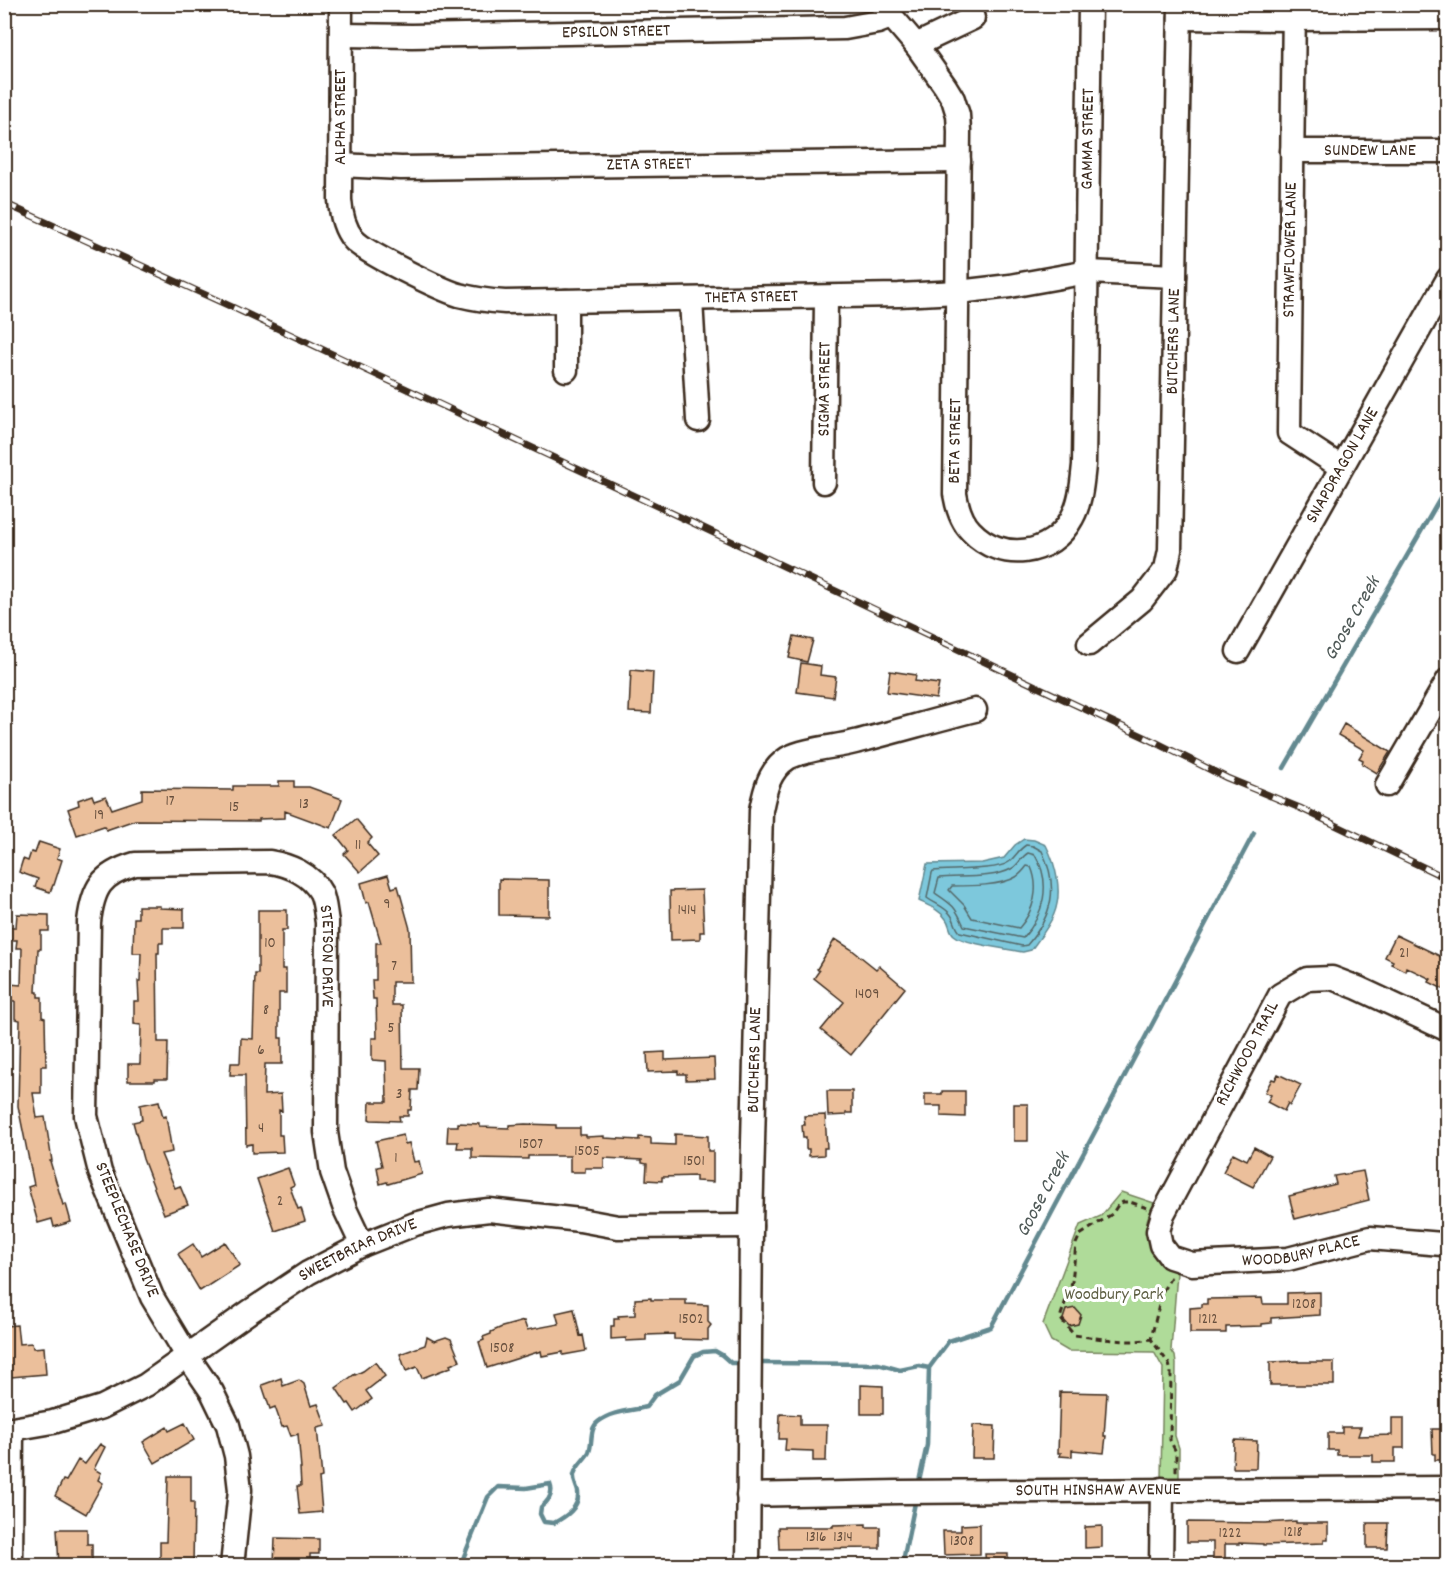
<svg xmlns="http://www.w3.org/2000/svg" width="1452" height="1570" font-family="Dekko,sans-serif">
  <rect width="100%" height="100%" fill="#fff"/>
  <filter id="ink" filterUnits="userSpaceOnUse"><feTurbulence type="fractalNoise" baseFrequency=".0167" numOctaves="2"/><feDisplacementMap in="SourceGraphic" scale="12" xChannelSelector="R" yChannelSelector="G"/><feConvolveMatrix kernelMatrix="1 2 1 2 8 2 1 2 1" color-interpolation-filters="sRGB"/></filter>
  <g filter="url(#ink)">
    <path fill="#afdb99" stroke="#75825c" stroke-width="1.5" d="M1121,1192L1154,1203C1152,1209 1148,1215 1147,1221C1143,1245 1159,1262 1177,1273L1171,1350L1175,1356L1176,1364L1175,1436L1179,1448V1480H1161L1163,1368L1154,1352L1068,1351L1051,1341L1043,1324L1080,1225L1101,1216Z"/>
    <path fill="#7dc8dc" stroke="#638990" stroke-width="1.5" d="M1024,839L1034,840L1046,845C1056,865 1063,892 1054,914C1049,927 1039,939 1031,950L1023,952C1008,949 964,944 954,935C949,931 950,924 946,919C940,910 929,906 919,901L927,864L982,863L1004,858L1015,845Z"/>
    <g fill="none" stroke-linecap="round" stroke-linejoin="round">
      <path stroke="#55696a" stroke-width="1.5" d="M1026,845L1033,846L1042,851C1059,887 1053,915 1027,945L1022,946L960,932C955,927 955,920 951,915C944,906 935,904 927,898L932,873L933,871C950,869 997,871 1009,862C1016,856 1018,850 1026,845Z
        M1028,853L1035,855C1052,883 1044,915 1023,938L964,926C955,906 953,905 935,893L939,878C959,876 993,879 1011,869C1018,866 1021,857 1028,853Z
        M1027,866L1031,867C1040,888 1034,911 1019,928L972,918L964,905L949,890L952,886C970,886 1001,886 1016,877C1021,874 1024,870 1027,866Z"/>
      <path stroke="#638990" stroke-width="4.5" d="M1284,768L1448,485
        M762,1363L878,1364L900,1370L919,1366L929,1368
        M918,1486L927,1445L929,1368L949,1341L991,1327L1254,833
        M460,1566L488,1497L498,1487L526,1488L550,1484C554,1494 549,1501 541,1507L540,1514L544,1522L554,1523C565,1517 580,1508 578,1492C577,1486 573,1482 574,1475C576,1465 585,1460 589,1452C593,1442 589,1429 598,1422C612,1411 630,1411 646,1407L655,1395L680,1380L694,1356L703,1352L715,1351L722,1355L731,1363H737
        M902,1566L916,1498"/>
    </g>
    <path fill="#ebbf9b" stroke="#3b2a1e" stroke-width="1.5" d="M794,636L813,640L807,662L789,658Z
      M801,663L821,666L820,675L836,677L833,697L797,692Z
      M631,670L653,672L651,713L629,712Z
      M890,671L916,675L915,681L939,684L936,699L887,692Z
      M1344,724L1390,752L1377,773L1362,764L1363,760L1359,758L1364,750L1338,735Z
      M279,781H294V787H309L342,799L331,828L285,811V818L259,819V821L135,820L106,830L104,826L77,835L68,809L79,805L78,800L92,795L94,800L106,796L112,809L142,799V789L233,790V786H279Z
      M356,819L372,838L367,843L378,856L360,872L344,854L348,850L336,835Z
      M39,842L60,849L57,858L62,860L54,885H53L50,892L35,887L38,879L19,872L23,859L28,861L31,852L35,853Z
      M388,875L392,888L398,886L410,929L411,982H392V1005H402L403,1068H419L418,1090H412L411,1110H408V1116H399L400,1121L371,1120L369,1119L370,1102H387L386,1061L372,1060V1038H377L376,999H373L372,980H376V943H381L369,902L366,903L361,883Z
      M499,879L549,880V916L499,915Z
      M702,890L704,932H700V939L671,940L670,891Z
      M138,906H160V908L184,909V928H163V943H159V953H157L158,1042H168L167,1079H155V1081H128V1064H140L141,1025L134,1024V1001H139L138,981H140L141,953H133L134,918H138Z
      M258,910H287V930H282V969H286V993H279V1038H282V1064H265L264,1095L281,1094L282,1111L279,1110V1135H282L283,1152L252,1153V1144L246,1145L245,1075H230L231,1063H240L241,1038L253,1039L255,974H258Z
      M17,914L49,915V931H41V949H38L36,992H38V997H42V1017L45,1018L46,1066H41V1093H33L37,1118L45,1117L52,1161H50L63,1205L66,1204L71,1222L54,1227L52,1219L38,1223L28,1187L34,1185L18,1106L20,1020L15,1019V1001H8L9,984L21,985L22,948H16L17,940H7V927H16Z
      M1396,935L1448,960V978L1443,989L1429,982L1431,979L1406,967L1405,971L1391,964L1393,961L1385,957Z
      M835,939L851,949L876,969L879,966L905,988L851,1055L821,1030L844,1002L814,978L819,971L817,969Z
      M665,1052V1060L714,1058L715,1079L686,1080V1074H678V1071L648,1072L647,1053Z
      M1278,1074L1301,1085L1290,1105L1288,1103L1284,1111L1267,1102L1271,1095L1265,1092L1272,1079L1275,1080Z
      M827,1091H852V1113H846V1115L828,1116Z
      M942,1091H965V1117L941,1116V1106H925V1094H942Z
      M159,1101L163,1117L166,1116L172,1152L161,1154L175,1188L180,1186L188,1205L164,1214L143,1159L133,1122L142,1120L140,1105Z
      M1014,1104H1028V1141H1014Z
      M825,1115L827,1148H824V1155L809,1156V1149H806V1137H803L802,1125H805L804,1116Z
      M458,1123L480,1124V1127L509,1128V1125L525,1124L556,1125V1128H580V1135H586V1137L604,1136V1138L639,1140V1137L651,1138V1144L675,1145V1134L708,1136V1151H713V1182L696,1181V1176L662,1177V1181L646,1180L647,1164L642,1163V1160L604,1158V1168H585V1172H570V1156H528V1159L472,1158V1148H457L458,1142H447L448,1126H458Z
      M403,1135L405,1144L409,1143L414,1162L419,1161L422,1174L388,1184L387,1182L380,1184L377,1167L382,1166L376,1141Z
      M1254,1147L1270,1156L1253,1187L1223,1172L1233,1153L1247,1160Z
      M288,1168L294,1185L290,1187L298,1209L301,1208L305,1221L275,1231L257,1179Z
      M1363,1171L1369,1200L1295,1219L1289,1196L1336,1184L1334,1176Z
      M225,1242L240,1265L200,1291L178,1254L193,1244L201,1257Z
      M1320,1292V1315L1271,1318V1323L1262,1324V1326L1226,1327V1333H1190V1308L1202,1307V1304H1207V1299L1262,1298L1263,1304H1287V1293Z
      M651,1298V1300H686V1304L708,1305V1322L711,1325L708,1329V1340L674,1339V1334L646,1335V1340L626,1341V1338L611,1339V1326H614V1319H619L618,1316L635,1315V1299Z
      M1075,1308L1081,1315L1078,1324L1069,1326L1063,1319L1066,1310Z
      M574,1309L580,1336L583,1335L586,1351L563,1355V1352L542,1356L541,1351L487,1368L479,1342L484,1340L483,1337L491,1334V1332L502,1327L524,1321L527,1330L559,1324L556,1313Z
      M17,1325L19,1344L32,1343L33,1348L44,1347L46,1374L11,1377L10,1371H4V1326Z
      M427,1337L434,1341L446,1337L451,1339L460,1361L450,1365L451,1367L422,1378L417,1367L406,1371L400,1354L425,1345Z
      M1298,1361V1362H1334V1385H1270V1362Z
      M375,1362L385,1376L366,1391L372,1399L355,1412L349,1403L347,1404L336,1388L355,1374V1375L363,1371Z
      M281,1378L283,1386L299,1380L304,1384L311,1406L318,1404L326,1426L317,1428L322,1477L319,1478L322,1512L300,1514L297,1486H301L300,1468H301L298,1434L291,1436L287,1426L282,1427L275,1407L270,1409L262,1385Z
      M861,1385L883,1386V1414H861Z
      M1060,1392L1107,1393L1104,1436H1106L1104,1453L1072,1450V1457L1060,1456L1061,1453H1058Z
      M780,1414L800,1415V1425H827L826,1461H813V1451L785,1450L786,1439H779Z
      M1392,1418H1404V1448H1395V1462H1373V1455H1337V1450H1328V1433H1342V1427H1361L1358,1436L1392,1435Z
      M185,1423L194,1440L155,1463L143,1442L167,1427L169,1431Z
      M973,1425L995,1426L994,1458H972Z
      M1432,1429H1448L1447,1460H1435V1454H1433Z
      M1234,1440L1257,1441L1256,1468H1233Z
      M100,1444L105,1447L94,1469L101,1473L98,1480L103,1483L86,1514L55,1496L63,1480L66,1481L78,1460L85,1464Z
      M168,1476H191V1502H194L193,1566H160V1542H166Z
      M1296,1521V1523H1328V1540H1324V1543L1263,1545V1544L1239,1543V1544H1225V1566H1213V1542H1187V1522L1265,1523Z
      M1367,1523H1388L1387,1548H1367Z
      M866,1524V1527H880V1548L779,1549L778,1527H833V1525Z
      M980,1524V1554L944,1555L943,1531H961V1525Z
      M1102,1526V1547L1085,1548V1527Z
      M57,1529H87V1544H92V1566H59Z
      M275,1538L319,1539V1554H310V1566L274,1565Z
      M985,1554H1008V1566H986Z"/>
    <g fill="none" stroke-linecap="round" stroke-linejoin="round">
      <defs>
        <g id="minor">
          <path id="s1" d="M341,4L340,200C341,215 344,228 353,239C363,252 442,290 459,295C475,299 490,301 505,302L899,295L958,292L1010,286L1088,272L1175,276"/>
          <path id="s2" d="M881,4L916,45L945,86L953,99L958,115L959,131L955,494C957,506 962,522 971,531C1001,563 1052,556 1072,518C1081,502 1082,483 1084,465L1090,4"/>
          <path d="M1294,4L1289,433L1341,467"/>
          <path d="M1180,18L1293,19L1448,18"/>
          <path id="s3" d="M342,35L412,36L845,28L878,22L891,17"/>
          <path d="M916,45L973,18"/>
          <path id="s4" d="M1292,151H1448"/>
          <path id="s5" d="M340,165L401,168L959,161"/>
          <path d="M691,300L698,420"/>
          <path d="M566,301V370"/>
          <path id="s6" d="M824,482L826,298"/>
          <path id="s7" d="M1089,644L1142,600L1166,569L1170,550L1180,4"/>
          <path id="s8" d="M1238,651L1448,279"/>
          <path d="M1387,785L1448,680"/>
          <path id="s9" d="M1448,1030L1358,988L1332,978L1307,979L1280,995L1163,1214L1158,1231L1161,1245L1170,1257L1192,1264L1288,1259L1370,1238L1442,1244L1448,1245"/>
          <path id="s10" d="M4,1429H12L53,1422L102,1407L146,1385L249,1312L308,1273L362,1245L415,1224L448,1215L489,1210L580,1220L618,1227L751,1226"/>
          <path id="s11" d="M748,1495L899,1492L1448,1488"/>
          <path d="M11,1566L12,1429"/>
          <path id="s12" d="M232,1566L240,1490L236,1456L228,1425L212,1392L188,1357L152,1297L100,1172L86,1116L89,922C93,888 101,874 135,864L270,862C289,865 311,874 321,893C325,902 325,912 327,922L326,1132L332,1172L345,1209L362,1245"/>
          <path id="s13" d="M748,1566L751,1226L761,810C765,790 769,770 788,758C804,749 836,747 855,742C895,732 935,720 975,710"/>
          <path d="M1161,1566L1162,1489"/>
        </g>
      </defs>
      <use href="#minor" stroke="#3b2a1e" stroke-width="27"/>
      <path stroke="#3b2a1e" stroke-width="3" stroke-dasharray="6 4.5" stroke-linecap="butt" d="M1147,1208L1130,1202H1123L1118,1205L1112,1214L1080,1235L1076,1244L1072,1282L1060,1318L1074,1335C1099,1338 1126,1344 1151,1339
        M1171,1277L1162,1292L1151,1339L1169,1364L1171,1372L1170,1440L1176,1452V1472"/>
      <use href="#minor" stroke="#fff" stroke-width="22"/>
      <defs>
        <path id="rail" d="M4,203L232,307L693,523L1025,681L1153,741L1227,778L1300,808L1448,879"/>
      </defs>
      <use href="#rail" stroke="#3b2a1e" stroke-width="7"/>
      <use href="#rail" stroke="#fff" stroke-width="4.5" stroke-dasharray="14" stroke-linecap="butt"/>
    </g>
  </g>
  <g text-anchor="middle" dominant-baseline="central" stroke-width="6" stroke-linejoin="round" paint-order="stroke">
    <g font-size="15" fill="#674f3d">
      <text x="170" y="802">17</text>
      <text x="304" y="805">13</text>
      <text x="234" y="808">15</text>
      <text x="99" y="816">19</text>
      <text x="358" y="846">11</text>
      <text x="387" y="905">9</text>
      <text x="687" y="911">1414</text>
      <text x="270" y="944">10</text>
      <text x="1404" y="954">21</text>
      <text x="394" y="967">7</text>
      <text x="867" y="995">1409</text>
      <text x="266" y="1011">8</text>
      <text x="391" y="1029">5</text>
      <text x="261" y="1051">6</text>
      <text x="399" y="1095">3</text>
      <text x="261" y="1129">4</text>
      <text x="531" y="1145">1507</text>
      <text x="587" y="1152">1505</text>
      <text x="396" y="1159">1</text>
      <text x="694" y="1162">1501</text>
      <text x="280" y="1202">2</text>
      <text x="1304" y="1305">1208</text>
      <text x="691" y="1320">1502</text>
      <text x="1208" y="1320">1212</text>
      <text x="502" y="1349">1508</text>
      <text x="1293" y="1533">1218</text>
      <text x="1230" y="1534">1222</text>
      <text x="816" y="1538">1316</text>
      <text x="843" y="1538">1314</text>
      <text x="962" y="1542">1308</text>
    </g>
    <g font-size="18" fill="#3b2a1e" stroke="#fff">
      <text stroke="none"><textPath href="#s3" startOffset="274">EPSILON STREET</textPath></text>
      <text transform="translate(341 117) rotate(-90)">ALPHA STREET</text>
      <text stroke="none"><textPath href="#s2" startOffset="1056">GAMMA STREET</textPath></text>
      <text stroke="none"><textPath href="#s4" startOffset="78">SUNDEW LANE</textPath></text>
      <text stroke="none"><textPath href="#s5" startOffset="309">ZETA STREET</textPath></text>
      <text transform="translate(1291 250) rotate(-89)">STRAWFLOWER LANE</text>
      <text stroke="none"><textPath href="#s1" startOffset="651">THETA STREET</textPath></text>
      <text stroke="none"><textPath href="#s7" startOffset="336">BUTCHERS LANE</textPath></text>
      <text stroke="none"><textPath href="#s6" startOffset="93">SIGMA STREET</textPath></text>
      <text transform="translate(956 441) rotate(-89)">BETA STREET</text>
      <text stroke="none"><textPath href="#s8" startOffset="213">SNAPDRAGON LANE</textPath></text>
      <text stroke="none"><textPath href="#s12" startOffset="1020">STETSON DRIVE</textPath></text>
      <text transform="translate(1248 1054) rotate(-62)">RICHWOOD TRAIL</text>
      <text stroke="none"><textPath href="#s13" startOffset="506">BUTCHERS LANE</textPath></text>
      <text transform="translate(126 1230) rotate(68)">STEEPLECHASE DRIVE</text>
      <text stroke="none"><textPath href="#s9" startOffset="612">WOODBURY PLACE</textPath></text>
      <text stroke="none"><textPath href="#s10" startOffset="402">SWEETBRIAR DRIVE</textPath></text>
      <text stroke="none"><textPath href="#s11" startOffset="350">SOUTH HINSHAW AVENUE</textPath></text>
    </g>
    <g font-size="18" fill="#5e5f43" stroke="#fff">
      <text x="1114" y="1295">Woodbury Park</text>
    </g>
    <g font-size="20" font-style="italic" fill="#4f5957" stroke="#fff">
      <text transform="translate(1353 619) rotate(-60)">Goose Creek</text>
      <text transform="translate(1044 1195) rotate(-62)">Goose Creek</text>
    </g>
  </g>
  <rect width="1452" height="1570" fill="none" stroke="#fff" stroke-width="24"/>
  <rect x="12" y="12" width="1428" height="1546" fill="none" stroke="#3b2a1e" stroke-width="2" filter="url(#ink)"/>
</svg>
